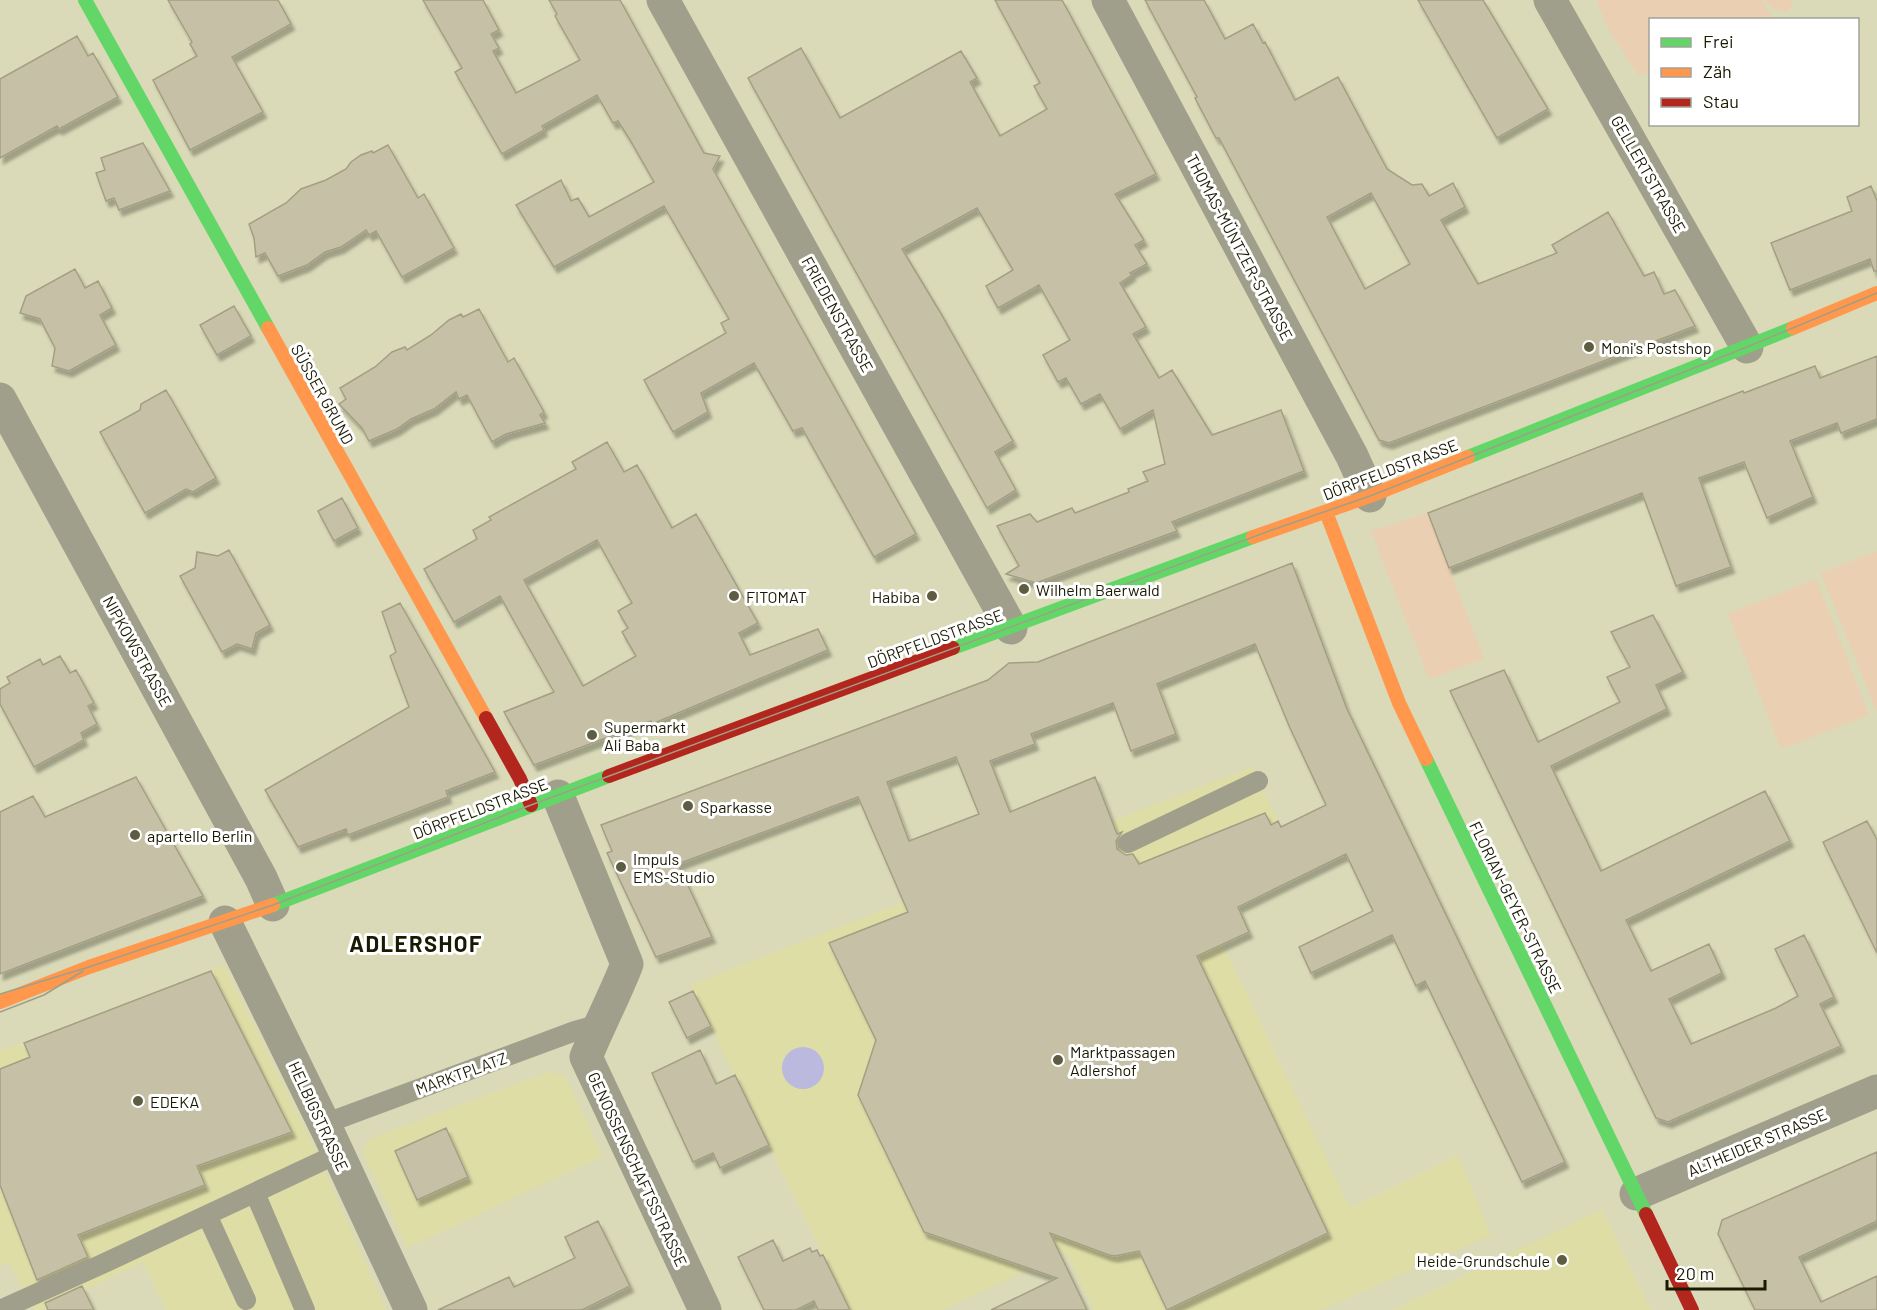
<svg xmlns="http://www.w3.org/2000/svg" width="1877" height="1310" font-family="Barlow,sans-serif">
  <defs>
    <filter id="shadow"><feDropShadow dx="3.5" dy="6" stdDeviation="1.5" flood-color="#0004"/></filter>
  </defs>
  <rect width="100%" height="100%" fill="#dadab8"/>
  <path fill="#dedda6" d="M1252,767L1294,854L1201,900L1350,1208L1458,1155L1491,1235L1321,1310H1094L1066,1252L943,1310H850L690,985Z
    M224,965L312,1142L386,1310H166L143,1262L43,1310H34L10,1264L0,1265V1051Z
    M548,1072L565,1076L603,1156L407,1248L363,1153L369,1139Z
    M1602,1209L1651,1310H1393Z"/>
  <path fill="#ebcfb2" d="M1596,0H1762L1773,19H1656L1651,11L1654,19L1650,20V71L1639,76L1609,30Z
    M1765,0H1792L1791,8L1786,13L1771,7Z
    M1428,513L1484,659L1429,679L1371,531Z
    M1877,551V712L1821,573Z
    M1816,579L1869,715L1781,749L1728,614Z"/>
  <path fill="#bcb9df" d="M782 1068a21 21 0 1 1 42 0a21 21 0 1 1-42 0Z"/>
  <path fill="#c6c1a6" stroke="#a49f84" stroke-width="1.5" fill-rule="evenodd" filter="url(#shadow)" d="M168,0H278L291,24L232,57L263,112L190,150L153,80L197,56L190,44L192,42Z
    M423,0H483L499,30L491,34L499,48L493,51L516,93L580,60L555,16L557,14L549,0H620L704,153L720,156L713,169L916,534L874,557L802,428L793,431L754,363L701,393L708,412L673,432L644,380L726,333L721,323L729,319L664,206L554,267L516,205L561,180L571,201L578,198L589,217L654,182L630,140L618,121L613,123L597,95L542,126L544,130L502,154L455,72L462,68Z
    M995,0H1062L1156,174L1115,194L1144,240L1135,245L1147,264L1130,273L1132,275L1120,283L1146,327L1133,334L1159,378L1172,370L1212,435L1281,410L1304,471L1172,522L1177,531L1036,583L1006,574L1019,566L997,526L1030,514L1037,522L1072,508L1075,513L1129,492L1128,489L1148,481L1143,472L1165,464L1153,410L1120,429L1100,394L1081,404L1066,378L1058,382L1043,355L1070,340L1039,285L998,308L986,286L1013,270L977,208L902,249L940,312L1013,441L995,452L1016,490L987,508L748,78L801,48L840,118L961,51L977,78L970,82L1000,136L1047,109L1034,86L1040,83Z
    M1145,0H1204L1225,39L1253,24L1263,43L1265,42L1295,100L1338,77L1387,169L1412,185L1422,184L1429,196L1453,183L1465,207L1441,220L1478,284L1557,253L1552,245L1608,212L1644,276L1654,272L1664,294L1675,290L1695,326L1389,443L1379,440L1219,138H1216L1195,98L1197,97ZM1371,193L1410,264L1365,289L1327,217Z
    M1418,0H1483L1548,109L1497,138Z
    M77,36L88,56L93,53L118,97L59,129L57,126L0,158V79Z
    M143,143L170,191L119,210L114,198L106,201L96,173L105,170L101,158Z
    M388,145L418,198L424,194L454,248L402,277L376,231L369,235L366,230L341,247L325,252L307,265L278,276L265,253L256,257L254,238L249,224L286,203L301,189L326,180L346,169L351,162L361,155L372,151L373,153Z
    M1871,186L1877,201V271H1874L1870,259L1790,290L1771,243L1852,211L1847,197Z
    M75,269L85,288L98,281L112,308L100,315L116,345L69,371L52,366L55,348L40,319L20,313L26,296Z
    M234,306L251,336L217,355L200,325Z
    M479,309L508,362L514,358L544,412L540,415L545,423L506,434L492,442L467,395L459,399L456,392L434,409L411,419L397,429L369,441L362,428L339,404L346,399L340,388L375,367L392,352L405,347L407,350L431,335L449,320L461,314L463,317Z
    M1877,356V419L1841,433L1837,423L1790,441L1813,497L1767,518L1744,462L1699,478L1731,567L1676,586L1642,493L1449,568L1428,513L1743,391L1744,393L1815,366L1820,378Z
    M166,390L216,478L193,492L186,489L145,513L100,432L140,410L141,404Z
    M607,442L624,472L637,465L672,528L696,514L758,623L739,633L750,655L818,629L828,650L652,724L651,721L534,765L504,712L554,692L515,623L500,596L454,622L424,569L477,539L473,530L491,520L489,517L576,469L572,462ZM597,540L632,603L618,611L628,628L622,632L636,656L583,686L524,580Z
    M342,498L358,528L334,541L318,511Z
    M229,550L270,625L256,633L252,649L237,644L222,652L180,576L195,568L197,552L218,556Z
    M1292,563L1347,709L1565,1162L1522,1182L1425,981L1416,986L1392,935L1311,973L1299,947L1373,911L1346,854L1238,907L1249,932L1197,956L1328,1233L1167,1310L1139,1251L1115,1256L1109,1255L1050,1233L1087,1310H991L1057,1278L924,1232L858,1095L876,1040L829,943L908,912L858,797L678,864L712,937L656,957L607,853L612,851L601,825L988,680L1009,663L1038,662ZM1255,644L1290,728L1326,805L1281,827L1278,821L1271,825L1265,813L1139,864L1133,854L1126,855L1117,849L1116,841L1122,832L1117,834L1095,777L1010,812L990,761L1035,744L1031,734L1113,703L1131,751L1176,734L1157,684ZM956,757L979,814L909,841L887,782Z
    M400,603L495,772L446,791L448,797L348,835L346,829L298,847L265,790L409,707L390,656L396,652L382,612Z
    M1653,615L1683,672L1656,685L1667,709L1551,766L1601,871L1765,791L1790,841L1626,920L1651,971L1709,944L1722,973L1669,999L1691,1044L1776,1008L1798,996L1775,949L1804,935L1834,997L1820,1004L1841,1046L1668,1122L1656,1118L1450,691L1504,670L1538,742L1620,702L1607,677L1630,667L1611,632Z
    M60,656L70,673L76,670L94,703L88,706L97,724L81,733L84,740L34,767L0,704V689L10,683L7,677L40,659L43,665Z
    M136,777L203,896L0,974V812L33,796L45,817Z
    M1867,821L1877,840V953L1823,842Z
    M211,971L292,1132L197,1166L205,1185L78,1235L88,1257L37,1280L0,1185V1069L30,1057L24,1043Z
    M693,991L711,1026L687,1038L669,1002Z
    M700,1050L716,1084L735,1075L769,1145L720,1168L713,1153L693,1162L652,1073Z
    M446,1128L468,1177L417,1200L395,1151Z
    M1877,1152V1221L1799,1257L1821,1302L1877,1276V1310H1755L1718,1234L1722,1220Z
    M598,1221L630,1286L582,1310H438L509,1277L514,1287L575,1258L565,1237Z
    M773,1240L783,1261L810,1248L812,1252L817,1250L820,1256L823,1255L850,1310H818L814,1301L796,1310H764L738,1257Z
    M82,1286L94,1310H48L45,1303Z"/>
  <g fill="none" stroke-linecap="round" stroke-linejoin="round">
    <path stroke="#a09f8b" stroke-width="20" d="M1128,843L1258,781
      M324,1124L575,1031L600,1024
      M255,1193L305,1310
      M207,1215L246,1300
      M0,1310L100,1265L337,1154"/>
    <path stroke="#a09f8b" stroke-width="33" d="M663,0L1011,628
      M1108,0L1352,456L1370,496
      M1550,0L1747,347
      M0,399L261,878L273,905
      M558,796L627,964C615,995 599,1025 586,1057L705,1310
      M225,922L329,1134L411,1310
      M1636,1194L1877,1091"/>
    <path stroke="#63d668" stroke-width="14" d="M85,0L268,328
      M1468,457L1793,328
      M953,648L1253,537
      M1426,759L1646,1214
      M273,905L609,776"/>
    <path stroke="#ff974d" stroke-width="14" d="M268,328L486,718
      M1793,328L1877,293
      M1326,512L1399,703L1426,759
      M1253,537L1370,496L1468,457
      M0,1002L89,967L273,905"/>
    <path stroke="#b3261e" stroke-width="14" d="M486,718L520,779L531,805
      M609,776L953,648
      M1646,1214L1692,1310"/>
    <path stroke="#9f9f88" stroke-width="1.5" d="M0,994L89,967L273,905L531,805L1272,530L1370,496L1747,347L1877,293
      M0,1012L44,995L83,971"/>
  </g>
  <g fill="#5d5d42" stroke="#fff" stroke-width="2">
    <circle cx="1589" cy="347" r="6"/>
    <circle cx="1024" cy="589" r="6"/>
    <circle cx="734" cy="596" r="6"/>
    <circle cx="932" cy="596" r="6"/>
    <circle cx="592" cy="735" r="6"/>
    <circle cx="688" cy="806" r="6"/>
    <circle cx="135" cy="835" r="6"/>
    <circle cx="621" cy="867" r="6"/>
    <circle cx="1058" cy="1060" r="6"/>
    <circle cx="138" cy="1101" r="6"/>
    <circle cx="1562" cy="1260" r="6"/>
  </g>
  <g text-anchor="middle" dominant-baseline="central" stroke-width="6" stroke-linejoin="round" paint-order="stroke">
    <g font-size="16" fill="#1a1902" stroke="#fff">
      <text transform="translate(1649 174) rotate(60)">GELLERTSTRASSE</text>
      <text transform="translate(1240 247) rotate(62)">THOMAS-MÜNTZER-STRASSE</text>
      <text transform="translate(838 314) rotate(61)">FRIEDENSTRASSE</text>
      <text transform="translate(323 394) rotate(61)">SÜSSER GRUND</text>
      <text transform="translate(1390 469) rotate(-21)">DÖRPFELDSTRASSE</text>
      <text transform="translate(935 638) rotate(-20)">DÖRPFELDSTRASSE</text>
      <text transform="translate(138 651) rotate(61)">NIPKOWSTRASSE</text>
      <text transform="translate(480 808) rotate(-21)">DÖRPFELDSTRASSE</text>
      <text transform="translate(1516 907) rotate(64)">FLORIAN-GEYER-STRASSE</text>
      <text transform="translate(461 1073) rotate(-20)">MARKTPLATZ</text>
      <text transform="translate(319 1116) rotate(65)">HELBIGSTRASSE</text>
      <text transform="translate(1757 1142) rotate(-23)">ALTHEIDER STRASSE</text>
      <text transform="translate(638 1169) rotate(65)">GENOSSENSCHAFTSSTRASSE</text>
    </g>
    <g font-size="16" fill="#1a1902" stroke="#fff" text-anchor="start">
      <text x="1601" y="347">Moni's Postshop</text>
      <text x="1036" y="589">Wilhelm Baerwald</text>
      <text x="746" y="596">FITOMAT</text>
      <text x="920" y="596" text-anchor="end">Habiba</text>
      <text x="604" y="726">Supermarkt<tspan x="604" dy="18">Ali Baba</tspan></text>
      <text x="700" y="806">Sparkasse</text>
      <text x="147" y="835">apartello Berlin</text>
      <text x="633" y="858">Impuls<tspan x="633" dy="18">EMS-Studio</tspan></text>
      <text x="1070" y="1051">Marktpassagen<tspan x="1070" dy="18">Adlershof</tspan></text>
      <text x="150" y="1101">EDEKA</text>
      <text x="1550" y="1260" text-anchor="end">Heide-Grundschule</text>
    </g>
    <g font-size="22" font-weight="bold" letter-spacing="1.5" fill="#1a1902" stroke="#fff">
      <text x="416" y="943">ADLERSHOF</text>
    </g>
  </g>
  <rect x="1649" y="18" width="210" height="108" fill="#ffffff" stroke="#a3a39a" stroke-width="1.5"/>
  <rect x="1661" y="38" width="30" height="9" fill="#63d668" stroke="#a3a39a" stroke-width="1.5"/>
  <text x="1703" y="48" font-size="18" fill="#1a1902">Frei</text>
  <rect x="1661" y="68" width="30" height="9" fill="#ff974d" stroke="#a3a39a" stroke-width="1.5"/>
  <text x="1703" y="78" font-size="18" fill="#1a1902">Zäh</text>
  <rect x="1661" y="98" width="30" height="9" fill="#b3261e" stroke="#a3a39a" stroke-width="1.5"/>
  <text x="1703" y="108" font-size="18" fill="#1a1902">Stau</text>
  <path d="M1667 1280v9h98v-9" fill="none" stroke="#1a1902" stroke-width="3"/>
  <text x="1676" y="1280" font-size="18" fill="#1a1902" stroke="#ffffff" stroke-width="4.5" paint-order="stroke">20 m</text>
</svg>
